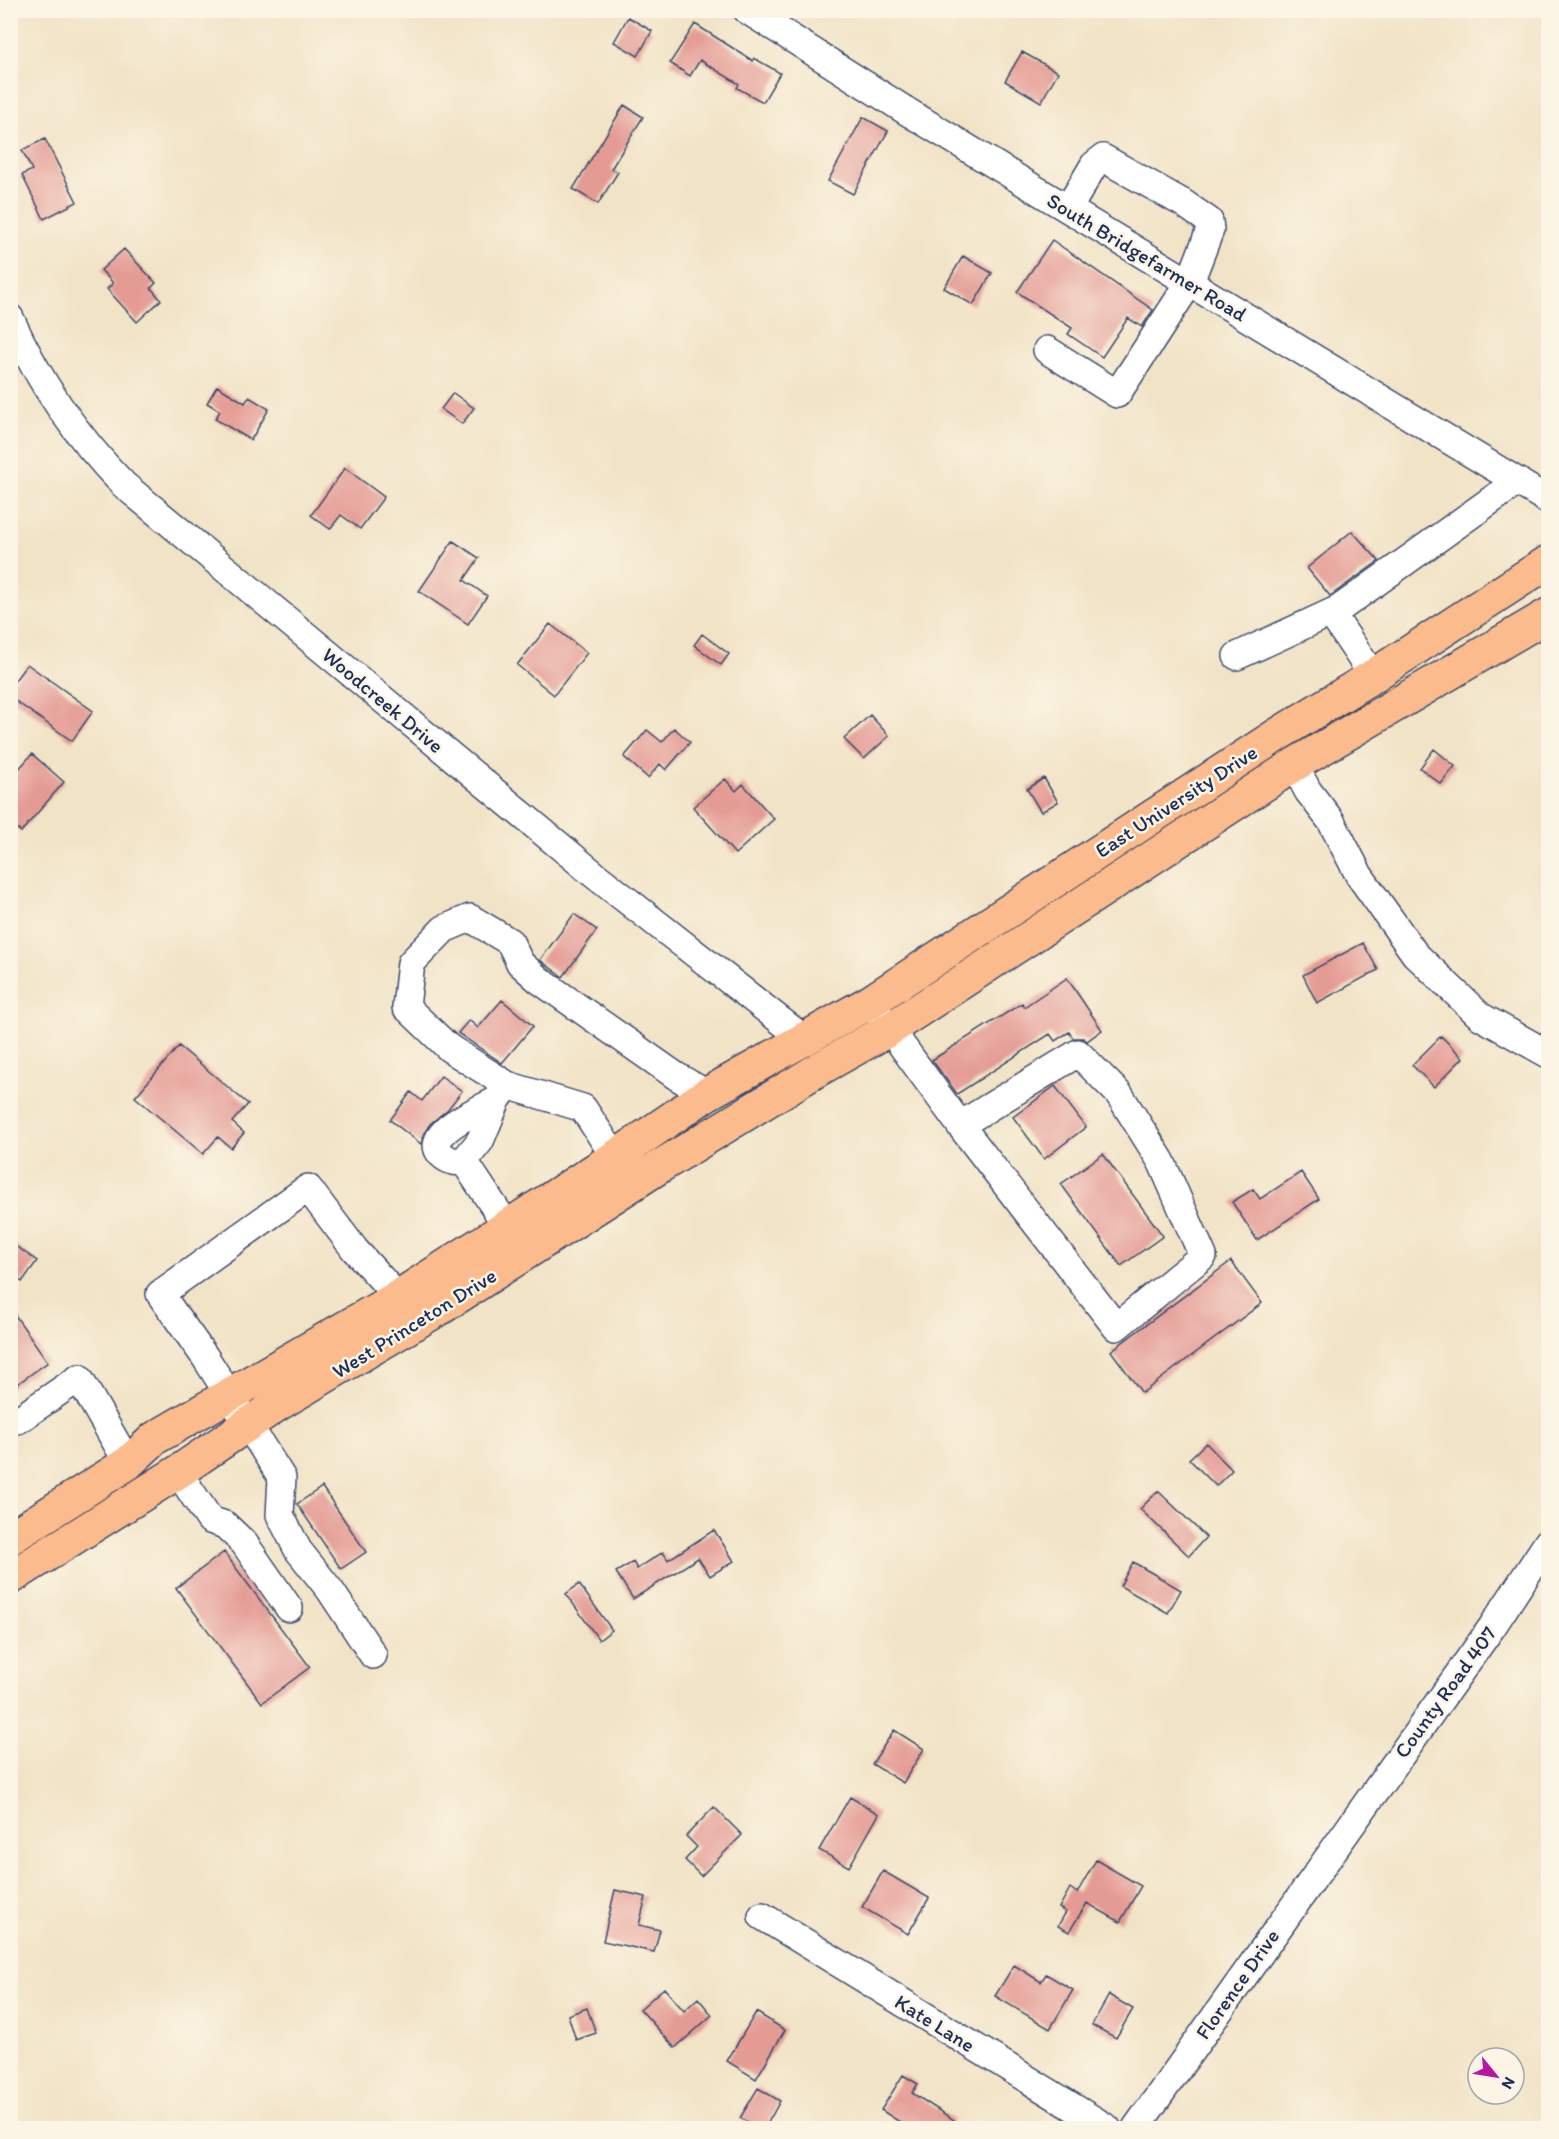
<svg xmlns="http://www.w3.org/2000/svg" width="1559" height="2139" font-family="Itim,sans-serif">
  <rect width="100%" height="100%" fill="#fcf5e5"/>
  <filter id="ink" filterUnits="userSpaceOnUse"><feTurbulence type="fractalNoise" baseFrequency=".0167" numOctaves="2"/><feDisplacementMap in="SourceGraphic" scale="12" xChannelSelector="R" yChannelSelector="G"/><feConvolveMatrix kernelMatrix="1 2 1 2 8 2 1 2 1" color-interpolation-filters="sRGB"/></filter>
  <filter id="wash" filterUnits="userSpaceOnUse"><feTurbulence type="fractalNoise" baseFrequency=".008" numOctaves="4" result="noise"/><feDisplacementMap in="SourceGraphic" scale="24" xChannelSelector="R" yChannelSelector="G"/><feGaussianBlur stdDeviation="1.35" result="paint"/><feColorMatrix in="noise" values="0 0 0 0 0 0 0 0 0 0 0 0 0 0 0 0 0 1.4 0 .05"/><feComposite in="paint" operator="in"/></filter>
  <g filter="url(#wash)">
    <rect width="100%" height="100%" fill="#f1e3c6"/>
    <g id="blocks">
      <path fill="#e49b94" d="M628,17L652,31L638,56L614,42Z
        M695,24L753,61L754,58L780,73L763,102L737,88L739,84L700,60L690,76L670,63Z
        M1022,52L1058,72L1041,102L1005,81Z
        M624,105L643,117L611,169L618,172L598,204L573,189Z
        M863,117L888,131L853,194L828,181Z
        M45,139L77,202L44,219L22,175L32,170L22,150Z
        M1052,240L1153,310L1142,327L1128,318L1102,357L1068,334L1072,328L1017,292Z
        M124,249L156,283L151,288L161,300L137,322L107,289L113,283L101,270Z
        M963,256L992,273L973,305L944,288Z
        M217,386L245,403L249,397L269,409L251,440L215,419L220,411L207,403Z
        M453,393L474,408L462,424L441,409Z
        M345,468L384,497L360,529L341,515L330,529L311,515Z
        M1352,531L1379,561L1330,596L1307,568Z
        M453,541L479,558L464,580L487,596L468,624L419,591Z
        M550,624L587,653L554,695L517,665Z
        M702,634L729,654L721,665L694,645Z
        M27,664L93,711L72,741L10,697V687Z
        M870,715L889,736L864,759L844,739Z
        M674,728L690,742L666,770L660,764L648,778L624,757L647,730L662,742Z
        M1434,749L1455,766L1441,784L1420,768Z
        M32,754L64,782L21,832L10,823V779Z
        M1044,778L1058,802L1041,812L1027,789Z
        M725,779L736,791L743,784L774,819L735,854L693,807Z
        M574,914L597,930L563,977L540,960Z
        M1363,943L1378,970L1317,1003L1303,975Z
        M1067,978L1102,1030L1087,1041L1083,1038H1073L1069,1032L1055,1041L1050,1034L957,1094L932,1060L1022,1003L1024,1007Z
        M502,1000L533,1026L502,1063L458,1033L469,1020L478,1028Z
        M1441,1036L1463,1058L1434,1087L1412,1065Z
        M179,1046L248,1104L232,1122L244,1133L231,1148L218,1137L203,1154L135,1097Z
        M441,1076L462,1091L448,1109L430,1124L424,1133L421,1144L390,1120L411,1092L422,1101Z
        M1055,1086L1086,1127L1044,1159L1013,1117Z
        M1103,1154L1163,1236L1121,1266L1061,1184Z
        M1301,1172L1319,1199L1257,1240L1232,1202L1253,1189L1260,1199Z
        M10,1242L37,1261L22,1282L10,1273Z
        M1231,1261L1262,1303L1142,1393L1111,1351Z
        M10,1308L48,1362L10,1389Z
        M1206,1443L1232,1470L1216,1486L1189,1459Z
        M322,1487L366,1552L341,1569L297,1504Z
        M1158,1491L1206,1537L1189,1556L1140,1509Z
        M714,1530L734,1561L710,1576L698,1558L633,1599L616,1572L633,1562L637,1569L663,1552L668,1560Z
        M224,1552L310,1667L262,1703L176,1588Z
        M1133,1562L1181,1590L1168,1613L1120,1586Z
        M579,1584L612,1630L599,1640L566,1594Z
        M894,1730L924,1749L903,1783L872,1764Z
        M850,1797L879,1814L849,1867L819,1850Z
        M714,1807L742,1835L701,1876L685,1860L697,1847L686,1836Z
        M1096,1860L1141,1886L1120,1922L1087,1903L1069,1932L1058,1926L1066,1912L1059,1908L1070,1888L1077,1893Z
        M883,1871L929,1898L908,1934L862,1907Z
        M615,1890L646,1897L639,1925L660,1930L654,1952L603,1941Z
        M1014,1965L1041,1982L1046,1974L1073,1990L1050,2029L995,1996Z
        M664,1988L684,2011L698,1998L712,2015L675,2048L640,2009Z
        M1109,1995L1133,2009L1116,2038L1092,2025Z
        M587,2008L596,2033L576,2040L568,2015Z
        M756,2012L785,2030L756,2079L727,2061Z
        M903,2075L918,2084L912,2093L954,2120L949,2128H909L881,2110Z
        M758,2088L780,2101L765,2128H759L740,2118Z"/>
    </g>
  </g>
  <g filter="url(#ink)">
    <use href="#blocks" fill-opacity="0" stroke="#3b4a6e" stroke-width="1.5"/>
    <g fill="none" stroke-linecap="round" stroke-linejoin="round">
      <defs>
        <path id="minor" d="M747,10L908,112L1548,500
          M10,318C38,381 77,437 124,485L596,876L804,1039
          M1047,350L1117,394L1190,282L1210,230L1209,221L1183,203L1103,158L1094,165L1068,209
          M1331,613L1373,676
          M1237,656L1339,609L1518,481
          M1294,765L1308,791L1331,821L1359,875L1415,954L1480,1016L1548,1054
          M878,1013L960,1125L1116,1327L1203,1256L1161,1161L1119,1094L1078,1053L960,1125
          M507,1085C503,1090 500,1098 495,1101C482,1109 413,1136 446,1158C452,1162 458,1162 464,1161L507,1226
          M615,1157L583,1108L507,1085L449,1048L406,1007L411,963L444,929L470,918L510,942L520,963L539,980L676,1076L707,1094
          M464,1161L480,1141L497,1100
          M18,1420L79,1378L128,1463
          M178,1472L210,1520L225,1525L244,1543L289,1608
          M373,1655L330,1590L298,1550L280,1515L282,1478L205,1357L160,1294L308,1188L355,1250L398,1297
          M762,1916L1107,2128
          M1136,2128L1492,1627L1548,1542"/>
        <path id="highway" d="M10,1538L128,1463L155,1438L398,1297L615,1157L707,1094L870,1002L1277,735L1373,676L1548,562
          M10,1578L178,1472L275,1406L442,1307L659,1167L819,1069L890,1029L1294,765L1548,615"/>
      </defs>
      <use href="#minor" stroke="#3b4a6e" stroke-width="30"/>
      <use href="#highway" stroke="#3b4a6e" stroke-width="36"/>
      <use href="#minor" stroke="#fff" stroke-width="27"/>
      <use href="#highway" stroke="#fbbb8c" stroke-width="33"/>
    </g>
  </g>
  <g text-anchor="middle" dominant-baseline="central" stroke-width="5" stroke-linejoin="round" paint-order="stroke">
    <g font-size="21" fill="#1b2f5e" stroke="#fcf5e5">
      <text transform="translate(1147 257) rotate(31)">South Bridgefarmer Road</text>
      <text transform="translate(383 700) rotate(40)">Woodcreek Drive</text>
      <text transform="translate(1176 801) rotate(-33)">East University Drive</text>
      <text transform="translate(414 1323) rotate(-32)">West Princeton Drive</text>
      <text transform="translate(1445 1692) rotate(-54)">County Road 407</text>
      <text transform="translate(1237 1984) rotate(-55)">Florence Drive</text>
      <text transform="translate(935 2023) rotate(32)">Kate Lane</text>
    </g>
  </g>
  <rect width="1559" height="2139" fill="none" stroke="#fcf5e5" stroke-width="36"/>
  <g transform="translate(1496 2076) rotate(120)"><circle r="28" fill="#fcf5e5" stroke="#a2a6af" stroke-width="1.5"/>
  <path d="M0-4.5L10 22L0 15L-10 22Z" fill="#b5179e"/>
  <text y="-9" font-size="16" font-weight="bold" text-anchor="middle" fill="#1b2f5e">N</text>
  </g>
</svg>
